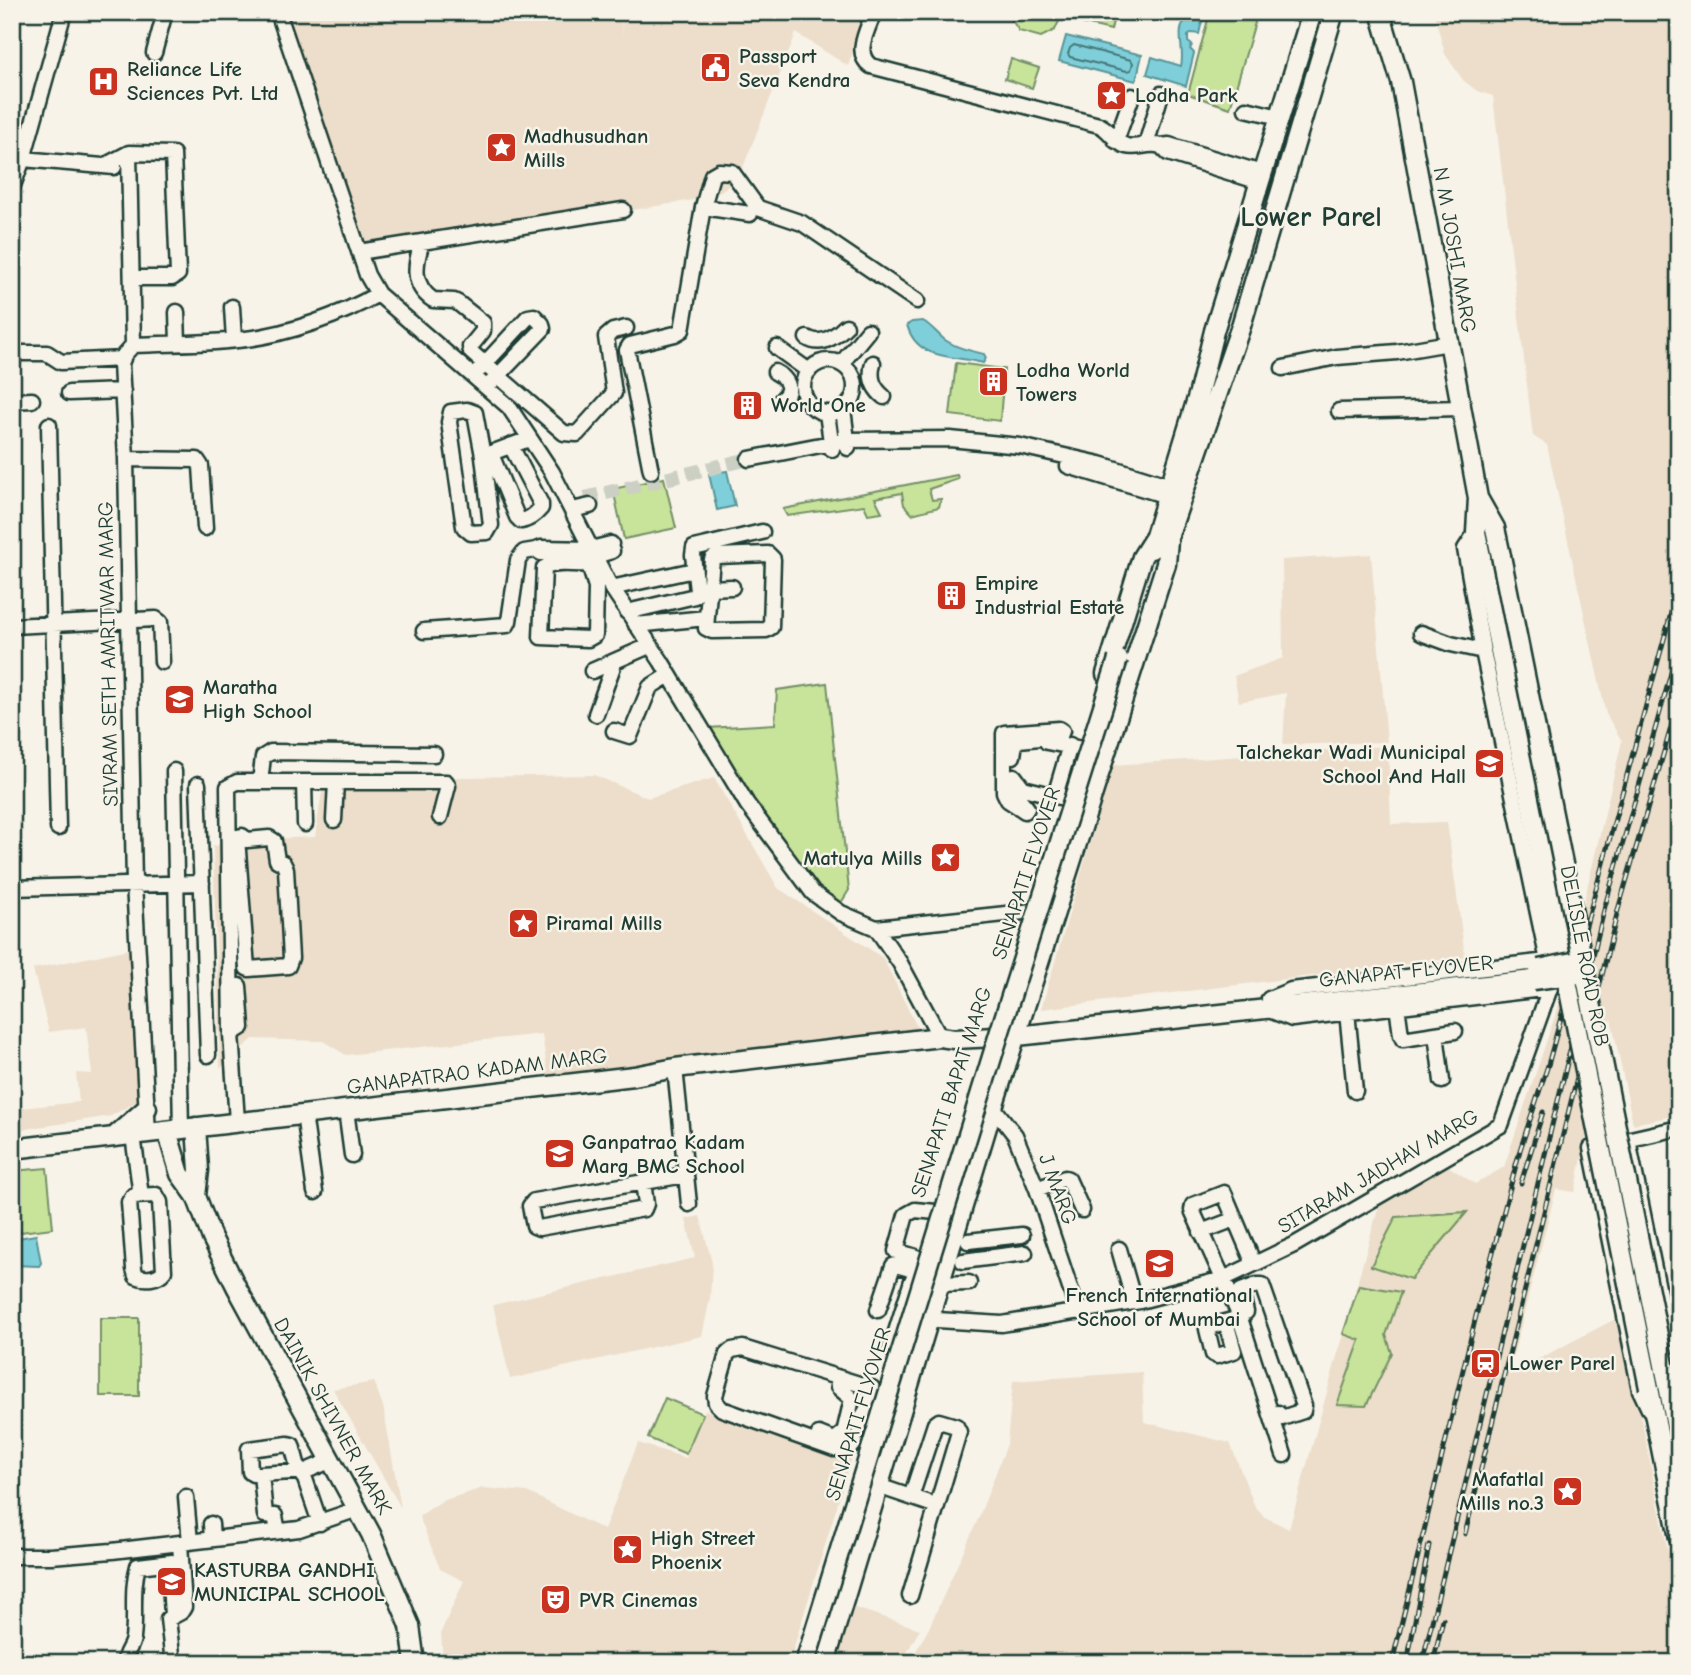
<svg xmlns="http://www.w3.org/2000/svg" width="1691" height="1675" font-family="'Comic Neue',sans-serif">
  <rect width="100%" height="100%" fill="#f7f3e8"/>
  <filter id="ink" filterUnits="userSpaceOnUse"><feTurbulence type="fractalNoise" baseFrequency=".0143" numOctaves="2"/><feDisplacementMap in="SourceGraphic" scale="14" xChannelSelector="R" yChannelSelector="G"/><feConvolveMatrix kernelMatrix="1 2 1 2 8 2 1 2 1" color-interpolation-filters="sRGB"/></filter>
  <g filter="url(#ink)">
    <path fill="#ecdeca" d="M287,12H620L623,37L621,12H866L848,66L796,33L738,180L711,197L367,254Z
      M1434,12H1679V1115L1633,1124L1611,1018L1575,1192L1556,1189L1508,1375L1621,1316L1679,1608V1663H909L928,1630L979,1517L1007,1444L1013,1381L1142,1372L1144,1422L1230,1443L1255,1507L1263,1516L1289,1529L1379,1205L1448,1166L1475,1184L1504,1167L1561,998L1622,741L1606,714L1547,445L1533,436L1493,96L1477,91L1463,80L1445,54Z
      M1371,554L1387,742L1283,745L1286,693L1239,702L1234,676L1283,658L1282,560Z
      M1388,746L1391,824L1447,822L1465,957L1041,1009L1113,765Z
      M594,775L648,798L714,778L778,888L883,958L918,1029L548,1075L542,1034L346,1055L323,1041L253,1039L220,1068L213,846L264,839L315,837L324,779Z
      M130,949L141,1099L111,1116L12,1131V1109L79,1102L76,1073L92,1074L86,1027L49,1032L33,969Z
      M700,1216L712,1263L710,1298L702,1336L510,1379L493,1305L695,1258L686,1219Z
      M374,1382L383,1406L401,1508L333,1389Z
      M705,1410L852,1457L789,1663H443L441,1632L464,1581L440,1569L419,1516L442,1501L483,1488L527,1492L604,1530L638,1443L686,1458Z
      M849,1606L920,1629L901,1663H831Z"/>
    <path fill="#c8e39a" stroke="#749067" stroke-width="2" d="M1012,12H1063L1055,30L1041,37L1019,31L1011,19Z
      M1074,12H1115L1111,30L1072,21Z
      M1210,12H1258L1230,108L1188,94Z
      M1011,59L1039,68L1032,88L1005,79Z
      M956,363L1004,369L1000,421L950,415Z
      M957,475L958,479L929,489L932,500L941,499L939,507L912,514L904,505L902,493L875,498L882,512L868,514L864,505L787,516L783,509Z
      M664,478L676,528L624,539L613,489Z
      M827,683L849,890L841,903L816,889L781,848L708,728L775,724L777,690Z
      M47,1168L53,1228L12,1233V1171Z
      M1467,1212L1411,1279L1371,1266L1396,1217Z
      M1359,1285L1401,1292L1386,1335L1392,1353L1366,1406L1337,1405L1360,1340L1343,1334Z
      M100,1318H139V1396H100Z
      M665,1398L703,1414L686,1454L648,1438Z"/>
    <path fill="#7fcfdb" stroke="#599598" stroke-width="2" d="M1171,12H1198L1202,21L1199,34L1192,33L1188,36V42L1192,45L1190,49L1194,53L1186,86L1147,74L1152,57L1181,66C1185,51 1176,34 1184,22L1179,15Z
      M1066,36L1142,55L1136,81L1059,61Z
      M923,321C932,326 937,334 945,340C957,348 971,351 984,354L986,358L983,363C953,355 917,361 907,325L912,322Z
      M727,471L735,506L717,510L709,474Z
      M36,1235L41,1263L39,1266L12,1265V1239Z"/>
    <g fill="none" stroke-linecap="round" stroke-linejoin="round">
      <path stroke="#457777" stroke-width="2" d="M1074,45L1131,60L1133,63L1131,70L1127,71L1070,57L1068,54L1070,48Z"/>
      <path stroke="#cccfc4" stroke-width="14" stroke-dasharray="14 7" stroke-linecap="butt" d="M585,498L749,459"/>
      <defs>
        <path id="minor" d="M278,12L367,275L378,294L509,407L552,472L608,582L661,661L747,804L813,893L841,913L876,928L900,963L940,1037
          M874,12C868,29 853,54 871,66L1099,125C1111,130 1114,142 1126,146C1138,149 1149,142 1161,146
          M1293,12L1310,16
          M154,53L165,12
          M1246,109L1279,117
          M1116,141L1132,96
          M1146,145L1161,94
          M129,153L133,345L124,355L121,364L126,459L134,884L148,1133
          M12,154L23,159L114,167
          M106,165L129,153L173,154L178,274L172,278H139
          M1260,182L1168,153L1161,146L1169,145L1262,173
          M12,188L23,159L64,12
          M703,207L712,175L719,171L732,172L758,208L802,223L917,301
          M422,242C415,264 411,285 433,300L454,301L458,303L483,323V331L470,347L471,352L564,433L577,434L614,393L606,337L613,331L626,328
          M359,252L623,210
          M232,307L234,340
          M177,312L178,343
          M807,338C821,347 835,337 846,326
          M133,345C171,343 209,344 246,339C288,334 342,315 378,294
          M777,348L809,371
          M12,353H47L61,362L123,359
          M803 387a26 26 0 1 1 52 0a26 26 0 1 1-52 0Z
          M873,363C869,378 873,388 884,397
          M841,364L868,331
          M1283,368L1337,357L1397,352L1449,343
          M479,370L528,317L534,316L542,324L543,329L492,382
          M775,372C787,378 794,389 782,399
          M69,393L123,391
          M12,401L32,400
          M843,409L848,448
          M1339,411L1460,408
          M827,413L832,449
          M49,425L58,828
          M491,454L517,517L521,521C528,520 536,514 541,508V504L511,446
          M483,456L475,413L467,410L451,412L449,422L464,527L471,533L487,532L491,525L483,456L529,439
          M126,459L197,460L201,466L205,528
          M749,459L846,440L950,439L1020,446L1100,464L1171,486
          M1068,466L1167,496
          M651,471L627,350L630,345L675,334L682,330L703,207L750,214
          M572,510L590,506
          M611,544L591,549L541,548L536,550L541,553L595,556L612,551
          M768,554L773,559L771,627L766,630L712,631L706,628L712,559L717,556Z
          M589,565L596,587L595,635L588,639L541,637L544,568C559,559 581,568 597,562
          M611,588L694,570
          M709,588L732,587
          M627,612L695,596L697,591L693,555L694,548L762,532
          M636,625L706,618
          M12,626L156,619L160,622L162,662
          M424,631L507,625L509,621L518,560L524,552L536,550
          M1421,633L1451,644L1483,651
          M592,671L649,646
          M596,714L615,661
          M614,731L630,736L650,687L669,675
          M1047,742L1083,749
          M1013,756L1015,743L1019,740L1060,736L1062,731L1059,729L1004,733V792L1008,800L1025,811L1027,808L1015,794L1014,779
          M174,771L181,1129
          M1014,776L1023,788L1068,799
          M260,782L263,757L271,752L434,754
          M304,782L305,824
          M198,784L208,1055
          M1055,796L1070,745
          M334,820L336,782
          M230,850V842L232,838L242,836L247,840L269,838L274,841L277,860L283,863L286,869L291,958L288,966L249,969L247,968L237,838
          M12,888L202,883
          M876,928L1033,911L1045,915
          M1269,999L1291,990L1548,961
          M1397,1006L1401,1035L1403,1039L1455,1031
          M1269,1010L1292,1019L1550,988
          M1347,1012L1355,1091
          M231,1034L242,1027L239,986
          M1436,1034L1442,1081
          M675,1068L689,1204
          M985,1104L993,1107L1015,1135L1037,1189L1078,1312
          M346,1110L352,1155
          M304,1114L315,1192
          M237,1121L231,1034L228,787L237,782H446L448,786L440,817
          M133,1135L141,1196
          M1628,1140L1677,1382L1676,1404
          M643,1182L646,1204L644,1209L539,1228L534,1226L530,1206L534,1201L685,1175
          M1037,1189L1065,1178L1068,1179L1082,1210
          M156,1195L160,1202L164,1271C158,1279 145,1280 136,1276L134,1269L129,1202L133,1196Z
          M1201,1232L1235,1219
          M968,1241L1022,1235
          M1119,1249L1134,1302
          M916,1257L896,1251L906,1215L915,1210L936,1212
          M963,1261L1025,1253
          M1254,1264L1224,1193L1193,1205L1192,1210L1238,1312L1284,1455
          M939,1284L969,1283
          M878,1310L893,1266L896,1265L917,1271
          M1246,1312L1241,1291L1257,1285H1262L1304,1406L1303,1411L1282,1418L1278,1413L1271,1415
          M921,1319L1002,1324L1140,1301L1223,1279L1294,1245L1501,1125L1550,988L1548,961L1483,651L1465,549L1476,532
          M1226,1322L1234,1351L1217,1356L1213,1354L1207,1329C1216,1323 1229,1321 1240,1318
          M743,1348L872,1388C875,1407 862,1410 860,1425C859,1431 860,1436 858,1442L844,1449H834L722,1409L716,1403L715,1396L727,1354L732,1350Z
          M1649,1409L1640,1390L1591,1148L1679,1128
          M819,1434L834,1440L844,1433L852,1399L838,1387L837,1377
          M261,1474H253L250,1472L249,1449L288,1444L292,1445L299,1471L305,1479L320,1523
          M878,1486L937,1506
          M186,1497L190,1542
          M211,1524L212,1539
          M278,1531L275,1516L265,1515L261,1474L306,1471L332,1460
          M12,1556H51L112,1551L299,1529L358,1509
          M170,1584L172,1615
          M910,1596L959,1432L956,1426L939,1421L935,1424L911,1497
          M125,1663C124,1652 132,1648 133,1638C136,1613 131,1590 138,1566L172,1562
          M173,1663L168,1619L181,1612L184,1607L180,1543"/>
        <path id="major" d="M1380,12L1401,82L1478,498L1476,532L1566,976
          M1478,498L1495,528L1501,556
          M1151,549L1199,392L1214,331L1312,12
          M1164,549L1241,326L1334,12
          M1106,674L1142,557L1154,538
          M196,1127L199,1170L196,1196
          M167,1131L180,1174L196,1196L212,1238L237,1288L371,1534L410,1626L415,1663
          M114,1137L147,1108
          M12,1149L634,1076L675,1068L940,1037L954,1039L1017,1036L1533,980
          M893,1348L914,1281
          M1668,1385L1679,1442
          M1649,1388L1679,1538
          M825,1663L993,1107L1166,564L1168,540"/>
      </defs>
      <use href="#minor" stroke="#1f3d34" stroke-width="19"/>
      <use href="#major" stroke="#1f3d34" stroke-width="23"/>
      <use href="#minor" stroke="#f7f3e8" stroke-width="14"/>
      <use href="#major" stroke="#f7f3e8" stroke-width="18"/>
      <defs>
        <path id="rail" d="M1521,1183L1543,1112
          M1679,1432L1673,1469L1679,1510
          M1465,1534L1618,910L1679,700
          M1392,1663L1476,1316L1520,1150L1548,1065L1679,584
          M1407,1663L1429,1545
          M1422,1663L1605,906L1679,645
          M1433,1663L1443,1619"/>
      </defs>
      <use href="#rail" stroke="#1f3d34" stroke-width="5"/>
      <use href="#rail" stroke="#f7f3e8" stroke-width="2.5" stroke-dasharray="8" stroke-linecap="butt"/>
      <defs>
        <path id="major-bridge" d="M1501,556L1668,1385
          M1539,969L1582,960
          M1566,976L1649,1388
          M1533,980L1578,974
          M805,1663L1000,1031L1118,659"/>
      </defs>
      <use href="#major-bridge" stroke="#1f3d34" stroke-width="23" stroke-linecap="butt"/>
      <use href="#major-bridge" stroke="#f7f3e8" stroke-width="18"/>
    </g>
  </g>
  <defs>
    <symbol id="civic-square" viewBox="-11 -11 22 22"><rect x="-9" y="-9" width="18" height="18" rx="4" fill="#c8321e" stroke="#f7f3e8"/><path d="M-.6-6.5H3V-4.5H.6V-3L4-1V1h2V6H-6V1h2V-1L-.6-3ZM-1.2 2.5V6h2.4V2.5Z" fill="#fff"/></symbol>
    <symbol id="hospital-square" viewBox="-11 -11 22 22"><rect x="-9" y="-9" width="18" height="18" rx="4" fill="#c8321e" stroke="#f7f3e8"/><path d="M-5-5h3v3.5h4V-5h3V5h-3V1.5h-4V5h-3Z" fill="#fff"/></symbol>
    <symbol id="sight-square" viewBox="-11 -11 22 22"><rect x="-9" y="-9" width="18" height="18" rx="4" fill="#c8321e" stroke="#f7f3e8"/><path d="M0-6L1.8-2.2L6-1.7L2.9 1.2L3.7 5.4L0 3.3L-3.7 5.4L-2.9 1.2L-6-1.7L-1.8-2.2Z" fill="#fff"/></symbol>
    <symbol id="building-square" viewBox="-11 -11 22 22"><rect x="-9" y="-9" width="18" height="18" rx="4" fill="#c8321e" stroke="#f7f3e8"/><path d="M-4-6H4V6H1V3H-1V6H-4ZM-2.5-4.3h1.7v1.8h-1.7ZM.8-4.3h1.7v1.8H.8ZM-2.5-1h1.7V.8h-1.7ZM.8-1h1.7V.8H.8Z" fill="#fff"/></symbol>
    <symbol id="school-square" viewBox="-11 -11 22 22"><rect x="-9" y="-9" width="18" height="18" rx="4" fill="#c8321e" stroke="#f7f3e8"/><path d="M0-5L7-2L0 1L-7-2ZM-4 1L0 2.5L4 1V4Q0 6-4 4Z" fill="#fff"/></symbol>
    <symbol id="station-square" viewBox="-11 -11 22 22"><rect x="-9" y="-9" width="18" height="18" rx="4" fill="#c8321e" stroke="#f7f3e8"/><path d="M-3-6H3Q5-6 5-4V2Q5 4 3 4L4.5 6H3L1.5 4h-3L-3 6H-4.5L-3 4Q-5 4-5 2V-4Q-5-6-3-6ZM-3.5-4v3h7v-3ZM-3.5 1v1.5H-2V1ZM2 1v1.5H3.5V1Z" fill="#fff"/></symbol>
    <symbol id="theatre-square" viewBox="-11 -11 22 22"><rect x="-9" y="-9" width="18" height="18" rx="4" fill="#c8321e" stroke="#f7f3e8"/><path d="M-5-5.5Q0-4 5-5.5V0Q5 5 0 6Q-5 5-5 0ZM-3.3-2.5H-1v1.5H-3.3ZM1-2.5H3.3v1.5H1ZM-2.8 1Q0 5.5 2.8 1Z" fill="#fff"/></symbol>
  </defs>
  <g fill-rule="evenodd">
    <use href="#civic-square" x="698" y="50" width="35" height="35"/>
    <use href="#hospital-square" x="86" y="64" width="35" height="35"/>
    <use href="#sight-square" x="1094" y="78" width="35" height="35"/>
    <use href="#sight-square" x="484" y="130" width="35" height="35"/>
    <use href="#building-square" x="976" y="364" width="35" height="35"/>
    <use href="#building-square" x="730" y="388" width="35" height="35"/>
    <use href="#building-square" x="934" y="578" width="35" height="35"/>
    <use href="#school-square" x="162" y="682" width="35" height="35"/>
    <use href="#school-square" x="1472" y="746" width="35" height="35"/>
    <use href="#sight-square" x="928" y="840" width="35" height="35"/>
    <use href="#sight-square" x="506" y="906" width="35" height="35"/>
    <use href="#school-square" x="542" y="1136" width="35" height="35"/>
    <use href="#school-square" x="1142" y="1246" width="35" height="35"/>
    <use href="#station-square" x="1468" y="1346" width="35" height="35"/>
    <use href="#sight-square" x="1550" y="1474" width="35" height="35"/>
    <use href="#sight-square" x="610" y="1532" width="35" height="35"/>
    <use href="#school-square" x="154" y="1564" width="35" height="35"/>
    <use href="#theatre-square" x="538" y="1582" width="35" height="35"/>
  </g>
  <g text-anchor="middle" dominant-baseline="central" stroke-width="5" stroke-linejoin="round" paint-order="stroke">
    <g font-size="21" font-weight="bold" fill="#1f3d34" stroke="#f7f3e8" text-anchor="start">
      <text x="739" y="56">Passport<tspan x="739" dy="24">Seva Kendra</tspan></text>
      <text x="127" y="69">Reliance Life<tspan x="127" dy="24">Sciences Pvt. Ltd</tspan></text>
      <text x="1135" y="95">Lodha Park</text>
      <text x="524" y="136">Madhusudhan<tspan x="524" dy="24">Mills</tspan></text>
      <text x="1016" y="370">Lodha World<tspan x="1016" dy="24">Towers</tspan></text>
      <text x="771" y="405">World One</text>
      <text x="975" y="583">Empire<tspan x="975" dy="24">Industrial Estate</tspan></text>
      <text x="203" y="687">Maratha<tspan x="203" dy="24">High School</tspan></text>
      <text x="1466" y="752" text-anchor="end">Talchekar Wadi Municipal<tspan x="1466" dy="24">School And Hall</tspan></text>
      <text x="922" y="858" text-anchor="end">Matulya Mills</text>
      <text x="546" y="923">Piramal Mills</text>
      <text x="582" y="1142">Ganpatrao Kadam<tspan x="582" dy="24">Marg BMC School</tspan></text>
      <text x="1159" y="1295" text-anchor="middle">French International<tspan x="1159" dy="24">School of Mumbai</tspan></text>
      <text x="1509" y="1363">Lower Parel</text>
      <text x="1544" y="1479" text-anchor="end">Mafatlal<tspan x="1544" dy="24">Mills no.3</tspan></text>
      <text x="651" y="1538">High Street<tspan x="651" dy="24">Phoenix</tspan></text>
      <text x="194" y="1570">KASTURBA GANDHI<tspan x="194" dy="24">MUNICIPAL SCHOOL</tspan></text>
      <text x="579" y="1600">PVR Cinemas</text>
    </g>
    <g font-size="21" fill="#1f3d34" stroke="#f7f3e8">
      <text transform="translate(1455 250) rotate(80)">N M JOSHI MARG</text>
      <text transform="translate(108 654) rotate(-91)">SIVRAM SETH AMRITWAR MARG</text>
      <text transform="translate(1026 873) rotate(-72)">SENAPATI FLYOVER</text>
      <text transform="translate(1585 956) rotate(79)">DELISLE ROAD ROB</text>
      <text transform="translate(1406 971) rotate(-6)">GANAPAT FLYOVER</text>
      <text transform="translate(477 1071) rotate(-7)">GANAPATRAO KADAM MARG</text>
      <text transform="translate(951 1092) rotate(-72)">SENAPATI BAPAT MARG</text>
      <text transform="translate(1378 1171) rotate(-30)">SITARAM JADHAV MARG</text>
      <text transform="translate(1058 1189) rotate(70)">J MARG</text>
      <text transform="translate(858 1414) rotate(-73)">SENAPATI FLYOVER</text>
      <text transform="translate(333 1416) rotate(61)">DAINIK SHIVNER MARK</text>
    </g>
    <g font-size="28" font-weight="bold" fill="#1f3d34" stroke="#f7f3e8">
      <text x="1311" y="217">Lower Parel</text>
    </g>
  </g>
  <rect width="1691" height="1675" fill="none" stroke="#f7f3e8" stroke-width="42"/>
  <rect x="21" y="21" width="1649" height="1633" fill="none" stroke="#1f3d34" stroke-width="2.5" filter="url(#ink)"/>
</svg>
